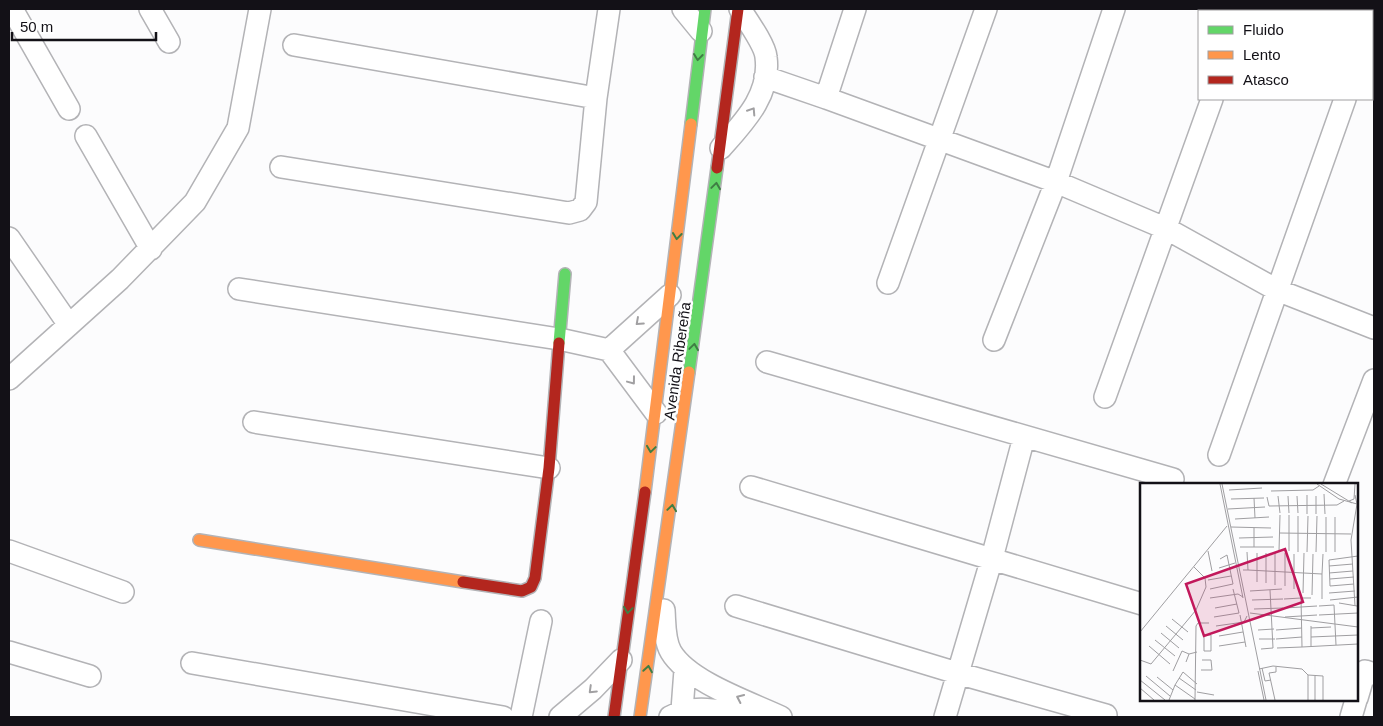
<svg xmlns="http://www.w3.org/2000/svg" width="1383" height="726" font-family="Arial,sans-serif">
  <rect width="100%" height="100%" fill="#fcfcfd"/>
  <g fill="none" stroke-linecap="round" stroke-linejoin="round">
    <defs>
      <path id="street" d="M12,9L69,109
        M150,9L169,42
        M683,9L701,31
        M1243,11L1244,9
        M294,45L596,98
        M765,77L826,98L855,9
        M826,98L1056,182L1167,229L1277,290L1374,328
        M86,136L151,249
        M721,148C744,122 771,95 766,57C765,45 747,20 740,9
        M281,167L569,213L580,210L586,202L596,98L609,9
        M9,238L69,325
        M888,283L986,9
        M239,289L559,339L609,350L656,413
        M994,340L1056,182L1114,9
        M609,350L670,295
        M767,362L1173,479
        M9,379L120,279L195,202L238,128L260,9
        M1105,397L1212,99
        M254,422L549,468
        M1219,455L1345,99
        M1334,485L1374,380
        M751,487L1142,604
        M9,551L123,592
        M736,606L957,673L1106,715
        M664,610C665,624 664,640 671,652C689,682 749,702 781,717
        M9,652L90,676
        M192,663L503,717
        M1357,698L1365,671L1374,674
        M682,710L685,670
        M521,717L541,621
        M560,717L593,689L621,660
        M670,717C693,704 720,710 744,717
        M945,717L992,558L1024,437
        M1351,717L1356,700"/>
      <path id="fast" d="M691,124L705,9
        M559,343L565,274
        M689,372L717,168"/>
      <path id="slow" d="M645,492L691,124
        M199,540L463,582
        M640,717L689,372"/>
      <path id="jam" d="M717,168L738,9
        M463,582L522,591L531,587L535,578L549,468L559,343
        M614,717L645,492"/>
    </defs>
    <use href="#street" stroke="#b3b3b6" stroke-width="24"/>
    <use href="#fast" stroke="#b3b3b6" stroke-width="14"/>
    <use href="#slow" stroke="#b3b3b6" stroke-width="14"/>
    <use href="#jam" stroke="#b3b3b6" stroke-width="14"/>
    <use href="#street" stroke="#fff" stroke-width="21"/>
    <use href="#fast" stroke="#63d668" stroke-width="11"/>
    <use href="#slow" stroke="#ff974d" stroke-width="11"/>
    <use href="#jam" stroke="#b3261e" stroke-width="11"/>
  </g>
  <defs><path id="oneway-chevron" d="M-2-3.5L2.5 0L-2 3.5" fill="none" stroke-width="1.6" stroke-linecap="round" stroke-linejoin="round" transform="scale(1.25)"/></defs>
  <g stroke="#3f7d44">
    <use href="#oneway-chevron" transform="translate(698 57) rotate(97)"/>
    <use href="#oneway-chevron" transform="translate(716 186) rotate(-82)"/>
    <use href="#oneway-chevron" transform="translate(677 236) rotate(97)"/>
    <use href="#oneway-chevron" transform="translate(694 347) rotate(-82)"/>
    <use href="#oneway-chevron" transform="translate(651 449) rotate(98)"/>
    <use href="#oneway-chevron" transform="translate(672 508) rotate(-82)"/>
    <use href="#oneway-chevron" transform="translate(628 610) rotate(98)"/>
    <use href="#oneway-chevron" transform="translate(648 669) rotate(-81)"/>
  </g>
  <g stroke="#a1a0a2">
    <use href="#oneway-chevron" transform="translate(752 111) rotate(-57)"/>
    <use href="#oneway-chevron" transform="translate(639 322) rotate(138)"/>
    <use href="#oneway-chevron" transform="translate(632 381) rotate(53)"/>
    <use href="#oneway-chevron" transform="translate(592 690) rotate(136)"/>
    <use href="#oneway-chevron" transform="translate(740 698) rotate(-155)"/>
  </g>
  <g text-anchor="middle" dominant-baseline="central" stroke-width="5" stroke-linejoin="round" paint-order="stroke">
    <g font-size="15" fill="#131117" stroke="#fff">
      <text transform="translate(677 361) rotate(-82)">Avenida Ribereña</text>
    </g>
  </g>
  <g transform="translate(1140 483)">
    <rect width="218" height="218" fill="#fcfcfd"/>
    <path fill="none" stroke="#9f9ea1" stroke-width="1" d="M80,1L103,115M82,1L126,217M177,1L199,16L217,21M181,1L212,20M89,7L122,5M131,8L173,7L179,3M184,11L185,31M167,12V31M215,12L217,21L211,57L215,123M138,13L140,30M148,13L149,30M157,13L158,30M176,13V31M127,14L129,23L197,22L204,18M114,15L115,35M91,16L124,15M209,18L214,16L215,1M88,26L125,24M95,36L129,34M91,44L131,45M140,50L211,51M99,55L133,54M100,64H134M114,64V45M68,68L72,88M139,68L140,32M149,68V32M158,69V33M167,69L168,33M176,69L177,33M186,69V34M195,69V34M189,83L213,81M79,85L95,80M103,87H108L107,69M108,87L182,91V116M189,90L213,88M182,91L183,71M190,96L214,94M68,97L91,93M117,99V70M126,100V70M214,101L190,103L189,77L218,73M135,102V70M145,103V70M70,106L93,101L87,72L80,76M154,106V71M110,108L142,106M163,110L164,70M189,110L215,108M172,112L173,71M70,115L98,111L103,114M144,116L161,115M112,117L143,116M190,117L218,114M199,120L217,123M179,123L194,122L196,162M75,125L97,121M145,125L177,123M114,126L143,125M110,130L218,144M100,132L106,164M179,132L218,130M74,134L99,130L93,106M145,134L177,132M32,136L48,149M26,143L43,157M76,143L104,139L107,133M171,143V163M171,145L191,144M118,147L134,146M136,147L162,145M0,149L87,43M21,150L39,165M64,152H71V168H64ZM79,153L103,149M171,154L218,152M119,156H135M136,156L162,154M15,157L35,173M9,163L30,181M79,163L105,159M162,164L218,161M137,165L162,164L161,115H171M121,166L133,165L130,107M0,177L11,181L56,127L66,104L65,95L54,84M46,179L49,171L57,169M122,185L125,198L131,197M119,186L133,183L162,186L168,192L183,193V217M61,187H72L71,177H62M33,188L42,168L49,171M118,188L124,217M168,192V217M6,193L30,213M17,194L33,207M39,195L56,207M0,197L25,217M35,202L43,189L57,201M0,205L14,217M57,209L74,212M29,217L35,202L55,216M55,217L56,143L58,140H69M135,217L129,190L136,189V184M175,217V193"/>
    <path fill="#c2185b" fill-opacity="0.15" stroke="#c2185b" stroke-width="2.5" d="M145,66L163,119L64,153L46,101Z"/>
    <rect width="218" height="218" fill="none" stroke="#131117" stroke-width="2.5"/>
  </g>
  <rect width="1383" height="726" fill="none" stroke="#131117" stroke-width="20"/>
  <rect x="1198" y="10" width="175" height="90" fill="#ffffff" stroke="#a1a0a2"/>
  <rect x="1208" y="26" width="25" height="8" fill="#63d668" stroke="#a1a0a2"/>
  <text x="1243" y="35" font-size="15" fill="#131117">Fluido</text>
  <rect x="1208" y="51" width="25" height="8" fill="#ff974d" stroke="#a1a0a2"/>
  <text x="1243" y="60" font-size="15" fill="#131117">Lento</text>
  <rect x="1208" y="76" width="25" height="8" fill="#b3261e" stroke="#a1a0a2"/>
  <text x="1243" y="85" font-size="15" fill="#131117">Atasco</text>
  <path d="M12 32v8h144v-8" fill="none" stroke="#131117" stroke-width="2.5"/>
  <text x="20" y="32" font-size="15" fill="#131117" stroke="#ffffff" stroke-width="4" paint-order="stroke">50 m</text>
</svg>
